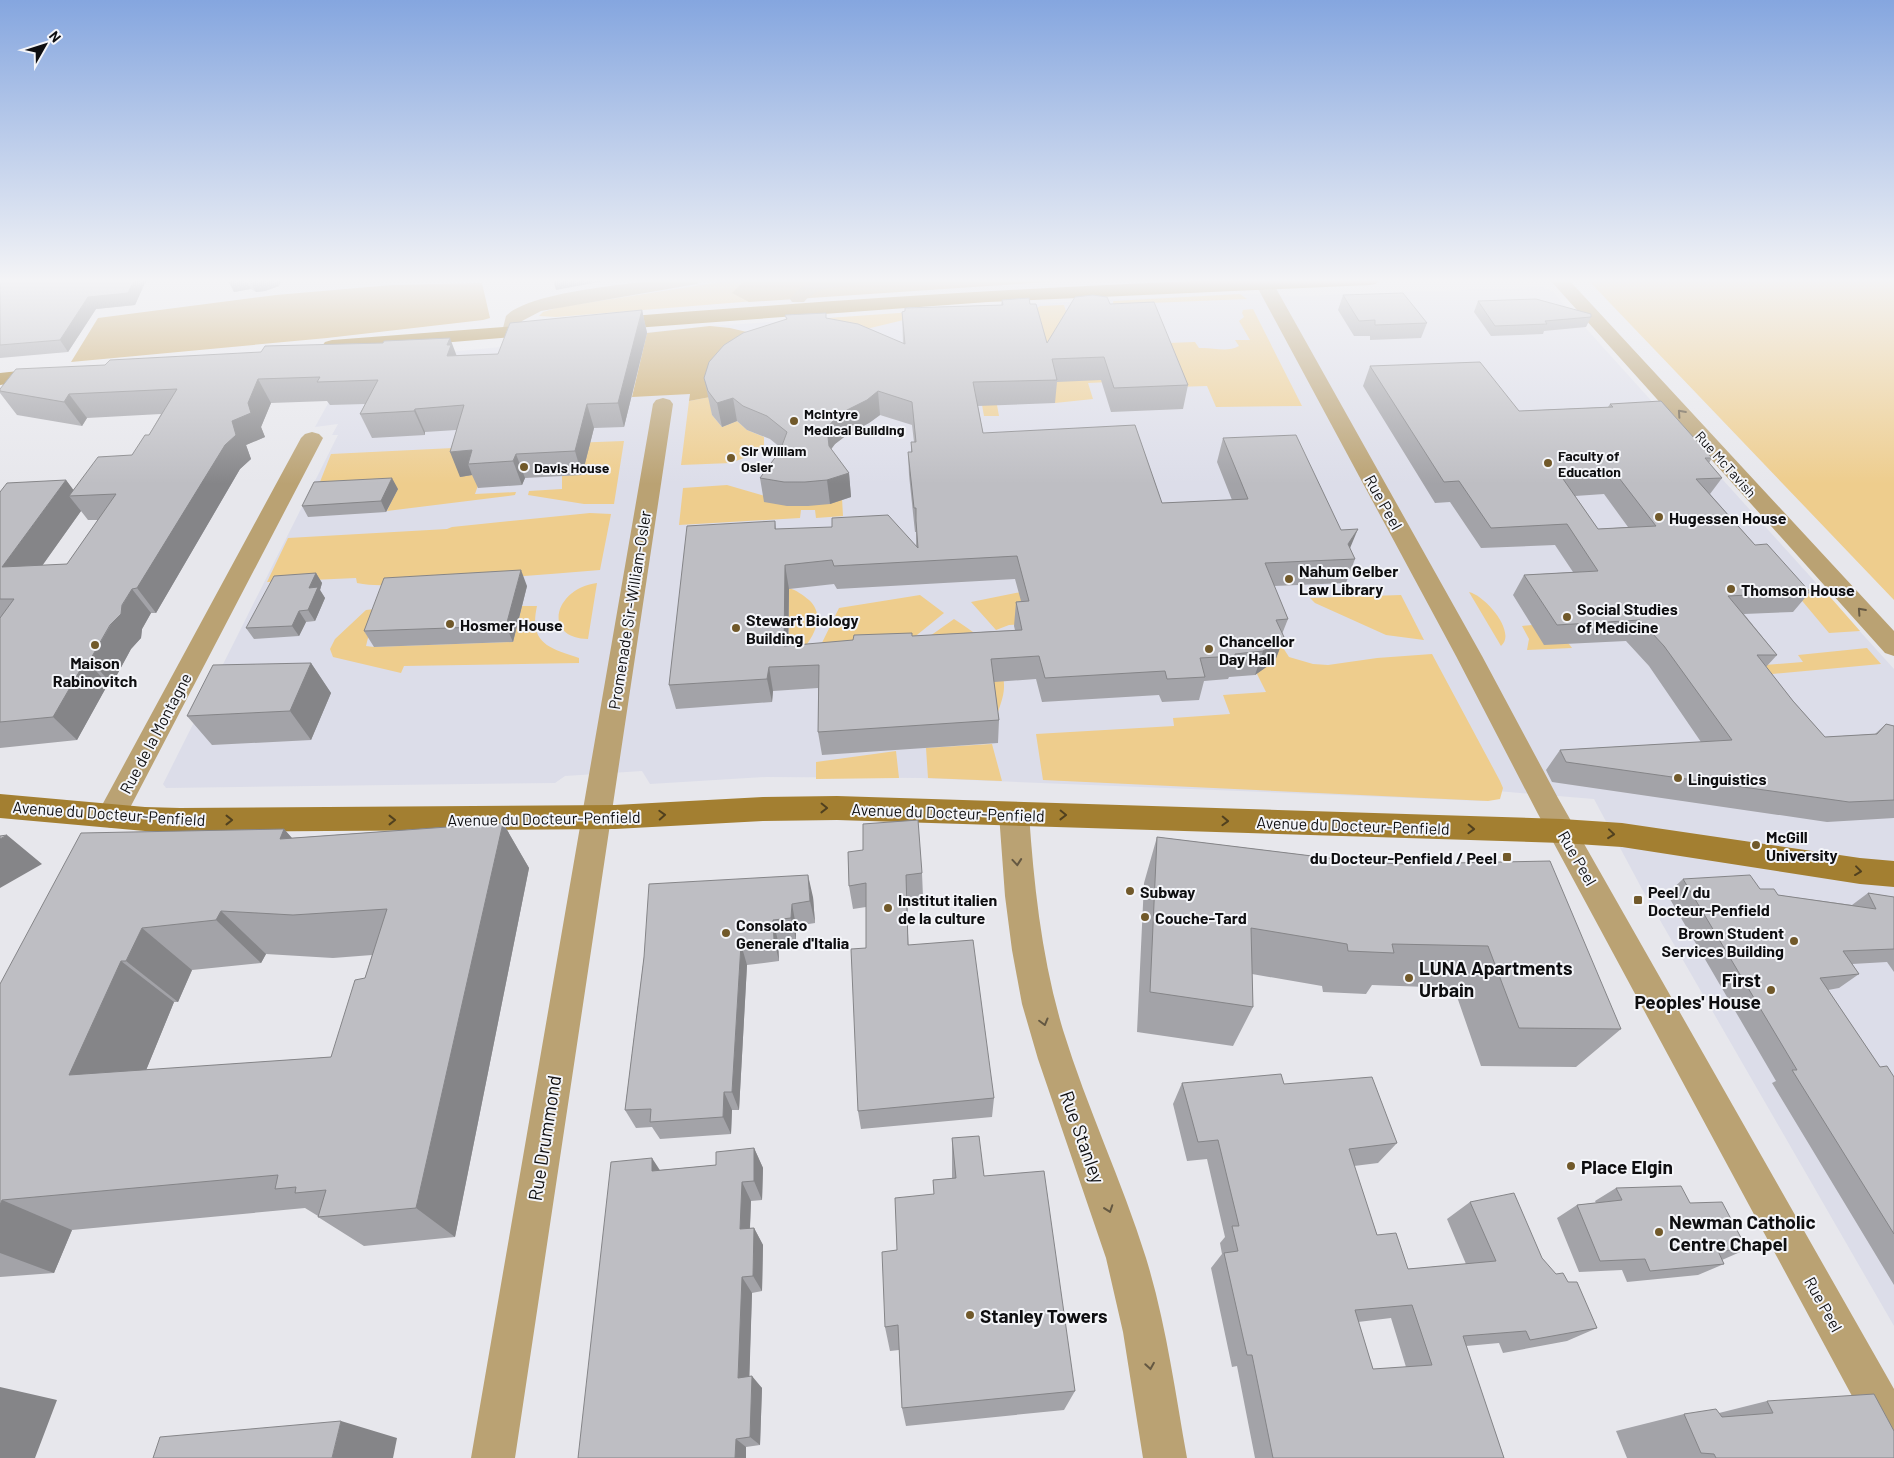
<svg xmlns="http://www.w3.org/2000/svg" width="1894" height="1458" font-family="Barlow,sans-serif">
  <rect width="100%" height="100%" fill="#e7e7ec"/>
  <path fill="#dcdde9" d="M1543,287L1553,292L1894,669V1326L1642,889L1594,799L1497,791L1483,801L921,778L766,777L650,784L642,771L565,776L555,783L166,788L163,784L338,435H332L338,424L315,427L351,362L710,326L1100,300L1240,294L1301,296Z"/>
  <path fill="#eecd8d" d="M734,280H1076L817,296L556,317L539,316L543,312L560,307Z
    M1588,280H1894V600Z
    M1240,294L1247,299L1150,303L1168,343L1195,342L1199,348C1213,347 1226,353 1239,346L1235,340H1250L1239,321L1244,317L1242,313L1243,310L1253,309L1302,406L1216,407L1207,386L1175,387L1171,379L1088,383L1093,399L1055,403V371L997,405L999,416H984L979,388L1031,313L1040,306L1064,305L1070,324L1115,326L1113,301Z
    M913,312L912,318L866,329L830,332L828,318Z
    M710,397L712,415L722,427L737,421L747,430L764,437V450L731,463L681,465L689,401Z
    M624,441L614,504H584L528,495L529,491L562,489V476L582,474L543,444Z
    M494,446L460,476L482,474L475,494L516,492L515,495L387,511L397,489L316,492L331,454Z
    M727,485L765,496L842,498L843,516L816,518L815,510H801L800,518L679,525L683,488Z
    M590,513L611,514L600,570C543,575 487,579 430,582C407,583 381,588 357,583L356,578L267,582L288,538L447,529L452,527Z
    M597,583L588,639C541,638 555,588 597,583Z
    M1051,586L1027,624L1009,625L996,630L971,602Z
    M789,588C796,590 803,595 809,600C832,621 802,651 788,667Z
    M1815,589L1824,590L1860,631L1829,633L1793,590Z
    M1469,592C1486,596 1517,633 1501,646Z
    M920,595L944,613L912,639L817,653L839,608Z
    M1401,595L1424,640L1386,635L1315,603L1310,598Z
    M522,606H537C529,642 547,648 579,658V663L404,666L401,673L333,657L330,649L335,639L366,610L375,609L366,646L374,647L513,642Z
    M954,619C981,637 1005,651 1004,687C1004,697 999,708 996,718L913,648Z
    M1532,625L1569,644L1572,648L1527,650L1529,639L1522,626Z
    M1269,643H1280L1289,657L1313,664L1328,665L1377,658L1432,654L1500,781L1503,788L1500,799L1488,801L1043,780L1036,734L1174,726L1173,718L1230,714L1223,695L1266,692L1256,672L1269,662L1275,661Z
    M1867,648L1881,664L1772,674L1765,665L1803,662L1798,655Z
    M992,744L1002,781L928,778L926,748Z
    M896,751L899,778L816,779V762Z"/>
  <path fill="#c8a664" d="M745,280H1076L749,302L732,293Z
    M482,283L490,318L483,320L327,338L71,362L98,318L276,295L392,285Z
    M710,326L730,328L751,333L710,397L689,401L690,394L632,397L647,333Z"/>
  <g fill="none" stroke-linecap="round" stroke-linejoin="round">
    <path fill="#baa273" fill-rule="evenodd" d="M821,280H862L860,283C840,288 818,285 804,302H792L790,299C798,287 808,283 821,280Z"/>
    <path fill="#baa273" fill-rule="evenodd" d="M658,280H700L697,284L691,285L541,311L522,321L518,336L511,338L504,336L502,332L506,316C530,292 623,285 658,280Z
      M1550,280H1569L1894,631V656L1885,653Z
      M663,398L670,400L673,404L515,1458H471L653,404L656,400Z
      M312,432L319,434L323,438L121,825L111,828L101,825L96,816L101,807L301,438L305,434Z
      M1014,802L1024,805L1029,814C1034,887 1042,960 1063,1030C1087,1108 1122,1181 1146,1258C1166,1323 1175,1391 1187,1458H1143L1123,1332L1106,1258L1038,1059L1022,1004L1012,950L1005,896L999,814L1004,805Z"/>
    <path fill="#baa273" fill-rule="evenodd" d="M1257,280H1271L1273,283L1482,656L1558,798L1894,1389V1453L1879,1446L1538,814L1456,656L1255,283Z"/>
    <path fill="#a37f31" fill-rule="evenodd" d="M1217,280H1379L1376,284L1370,285L988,302L607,330L600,328L598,324L600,320L607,318C810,302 1013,288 1217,280Z
      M544,324L551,326L553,330L551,334L332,352L325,350L322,346L325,342L332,340Z
      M46,368L53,370L56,374L53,378L0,385V373Z
      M0,794L145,807L180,808L615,805L763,797L837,796L1562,819L1622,823L1860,858L1894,861V887L1860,884L1622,847L1562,843L837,820L763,821L615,829L180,832L145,831L0,818Z"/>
  </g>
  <path fill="#a3a3a8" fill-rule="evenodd" d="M0,280L144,285L135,305L96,309L68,352L0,358Z
    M229,280H281L279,286L265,291L256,292L251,289L234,292L229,282Z
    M1343,295L1427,323L1421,338L1370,340V336H1354L1338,310Z
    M1002,300L1030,304L1047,343L1110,304L1188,385L1183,409L1111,412L1101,380L1057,382L1055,403L978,406L983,433L1162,503L1232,500L1217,462L1223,438L1350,549L1355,559L1346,583L1274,586L1288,619L1282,634L1284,637L1275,661L1255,675L1229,677L1228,679L1204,681L1199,700L1162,702L1159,695L1042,702L1036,679L994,682L999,720L998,743L822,755L818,732V688L773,691L772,702L676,709L669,685L775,521L776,529L916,546V532H915L909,475L908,452H911V442H914L912,425L880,415L869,423L848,434L835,444L831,449L849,473L851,497L830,504L808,506H787L764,502L760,478L780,451L781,448L770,439L747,430L737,421L722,427L712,415L704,378L786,319L785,315L827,318L903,343L902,312L905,311V308L1001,305ZM1015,579L1021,601L1016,602L1014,626L1015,630L912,636L788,646L789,589L834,584L837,589Z
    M1478,301L1591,317L1586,327L1544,331L1543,334L1491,336L1474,312Z
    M642,310L647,333L624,427L594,428L582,475L525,478L522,485L478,488L472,475L460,477L456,430L425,432V435L372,438L360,414L365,404L330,405L327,401L271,403L261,427L265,437L246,445L251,459L240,469L156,613H151L142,629L141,638L131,649L112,684H108L77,740L0,748V492L66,480L73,490L132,455L149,435L161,414L87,418L82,426L17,415L0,393V389L457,355L498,354ZM81,511L88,520H98L67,564L42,566Z
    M1370,366L1519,411L1608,407L1610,404L1712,458L1709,463L1722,478L1710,494L1755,545L1810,592L1793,612L1744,614L1777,655L1766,667L1793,701L1825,737L1875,734L1886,724L1894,726V818L1827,822L1552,782L1546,770L1560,750L1701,742L1649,666L1626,641L1544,645L1513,595L1524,575L1573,572L1555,545L1481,548L1450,502L1435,503L1363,386ZM1604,494L1628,527L1598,529L1575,496Z
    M398,489L386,512L308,517L302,506Z
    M316,573L322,583L320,590L325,598L315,621L306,622L299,636L254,639L246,628Z
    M527,586L513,642L374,647L364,631Z
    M311,663L331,693L311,740L212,745L187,716Z
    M503,823L529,868L455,1237L364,1246L318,1217V1216L305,1208L72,1230L54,1273L0,1277V984L284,829L292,838ZM266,954L333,958L372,955L365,978L331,1057L146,1070L174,1002H178L192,970L261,963Z
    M1157,837L1361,862L1621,1029L1576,1067L1481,1066L1454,988L1372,985L1366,994L1323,992L1322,986L1252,974L1253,1007L1233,1046L1137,1032L1144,883Z
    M848,852L922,873L923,897L907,899L908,945L994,1098L992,1117L861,1129L858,1111L866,948V907L853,909L849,886Z
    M1683,879L1760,889L1778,895L1852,905L1868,893L1894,897V972L1887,962L1852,964L1859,974L1839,988L1828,990L1880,1067L1894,1077V1285L1772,1083L1776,1081L1667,894Z
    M813,897L815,923L796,926V940L778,941L779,961L747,965L739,1110H732L731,1134L660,1139L652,1127L636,1128L625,1110L644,957Z
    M1182,1083L1284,1084L1397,1143L1378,1163L1354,1166L1377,1235L1408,1269L1466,1264L1447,1219L1470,1202L1542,1258L1597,1328L1567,1341L1503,1353L1499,1343L1466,1346L1504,1458H1255L1237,1366L1232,1367L1211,1268L1222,1254L1220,1243L1225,1237L1207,1159L1187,1161L1173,1104ZM1391,1318L1406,1367L1373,1369L1358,1322Z
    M952,1138L984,1176L1075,1391L1064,1410L906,1426L902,1408L899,1350L890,1351L885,1327L897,1250L934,1194L933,1180L952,1179Z
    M754,1148L763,1168L762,1200L751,1201L750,1228H754L763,1245L762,1291L752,1293L749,1377L762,1388L760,1445L746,1447V1458H578L660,1170L716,1165Z
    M1616,1188L1690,1203L1747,1249L1722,1260L1724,1264L1698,1275L1627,1282L1622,1270L1579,1272L1557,1218L1577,1205L1596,1203L1595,1201Z
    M1767,1401L1894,1458H1627L1616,1431L1684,1414L1719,1413Z"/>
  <path fill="#858588" d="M134,280H148L144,285L135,305L96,309L68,352L60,340L88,297Z
    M241,280H246L251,289L234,292L229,282Z
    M261,280H281L279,286L265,291L256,292L250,282Z
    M553,280H610L556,290Z
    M642,310L647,333L624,427L618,403Z
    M450,338L459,362L447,356V345Z
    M258,379L271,403L261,427L265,437L246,445L251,459L240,469L156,613L137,588L232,421L248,403Z
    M878,391L880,415L869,423L848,434L835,444L829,452L827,428L833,421L847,410Z
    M69,394L87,418L82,426L64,402Z
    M733,398L737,421L722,427L717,403Z
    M587,404L594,428L582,475L575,451Z
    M415,409L425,432V435L414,411Z
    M472,450L468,464L472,475L460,477L450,452Z
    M516,454L525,478L522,485L513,461Z
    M849,473L851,497L830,504L827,480Z
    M392,478L398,489L386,512L381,501Z
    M66,480L78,496H69L81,511L24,591L2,567Z
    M1358,529L1348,553V544Z
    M785,565L789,589L788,666L784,646Z
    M521,570L527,586L513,642L506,626Z
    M316,573L322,583L320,590L325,598L315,621L308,610L309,588Z
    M132,589L151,613L142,629L141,638L131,649L112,684L90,660Z
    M299,611L306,622L299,636L292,626Z
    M1284,637L1275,661L1255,675L1263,651Z
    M86,660L108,684L77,740L53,717Z
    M311,663L331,693L311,740L290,711Z
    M769,667L773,691L772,702L767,679Z
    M503,823L529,868L455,1237L416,1208Z
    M284,829L323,874L280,839Z
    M7,835L42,864L0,888V839Z
    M808,875L813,897L815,923L810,901Z
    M906,875L907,899L909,967L908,945Z
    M792,904L796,926V940L791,918Z
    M221,911L266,954L261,963L216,920Z
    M773,920L778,941L779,961L774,940Z
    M142,928L192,970L178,1002L126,961Z
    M741,944L747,965L739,1110L732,1092Z
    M121,961L174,1002L129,1112L69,1075Z
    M724,1092L732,1110L731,1134L723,1117Z
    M754,1148L763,1168L762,1200L754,1181Z
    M652,1158L665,1178L652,1171Z
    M742,1182L751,1201L749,1247L740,1229Z
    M2,1200L72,1230L54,1273L0,1253V1205Z
    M754,1228L763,1245L762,1291L753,1276Z
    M742,1277L752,1293L749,1390L738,1378Z
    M752,1376L762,1388L760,1445L750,1437Z
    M0,1387L57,1400L35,1458H0Z
    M341,1421L397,1438L393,1458H332Z
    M736,1439L746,1447V1458H735Z"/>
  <path fill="#bebec3" stroke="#858588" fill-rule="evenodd" d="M0,280H134L128,293L88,297L60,340L0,345Z
    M229,280H241L229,282Z
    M247,280H261L250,282Z
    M1403,293L1427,323L1375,325V320L1359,321L1343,295Z
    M1093,295L1107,297L1110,304L1154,302L1188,385L1114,388L1104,357L1052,359L1057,380L973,382L983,433L1135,425L1162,503L1248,499L1223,438L1296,435L1341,530L1358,529L1348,544L1355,559L1265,563L1288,619L1276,620L1284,637L1263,651L1235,654V656L1200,658L1205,677L1167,679L1165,671L1045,678L1039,656L991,659L999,720L818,732L819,665L769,667L767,679L669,685L687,526L775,521V529L832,527V518L888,515L918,548L916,521V508H914L908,452H912L911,442H916L912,402L878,391L867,400L847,410L833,421L827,428L829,446L849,473L827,480L805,482H784L760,478L780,451L787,432L767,416L743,406L733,398L717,403L708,391L704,378L709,362L724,345L743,333L787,319L785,315L826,313V318L858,324L905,344L902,312L905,311V308L1003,305L1002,300L1029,298L1030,304H1036L1047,343L1075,297ZM1017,556L1029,601L1016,602L1022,630L912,636V633L854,635L853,640L784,646L785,565L832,560L834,566Z
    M1536,299L1591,314V317L1545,321L1547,324L1495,326L1478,301Z
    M642,310L618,403L587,404L575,451L516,454L513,461L468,464L472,450L450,452L464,405L415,409L414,411L360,414L378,380L317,382L320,377L258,379L248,403L251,413L232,421L236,435L225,445L137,588L132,589L122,605L121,614L110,625L90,660H86L53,717L0,722V618L14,599H0V492L7,483L66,480L2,567L67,564L116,494L69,496L98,457L132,455L145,435H149L177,389L69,394L64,402L0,391V389L16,369L105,365L110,360L261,352L265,346L383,343L384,341L450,338L447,345H451L447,356L498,354L510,323Z
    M1480,362L1519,411L1613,407L1610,404L1661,401L1712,458H1705L1722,478L1696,479L1755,545L1767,544L1810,592L1728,596L1777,655H1757L1793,701L1825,737L1877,734L1886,724L1894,726V800L1849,802L1566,762L1560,750L1732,740L1664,646L1640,620L1557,625L1524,575L1598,571L1567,524L1491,528L1459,481L1444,482L1370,366ZM1616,474L1656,526L1598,529L1561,476Z
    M392,478L381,501L302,506L314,482Z
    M521,570L506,626L364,631L384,578Z
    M316,573L309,588L318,587L308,610L299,611L292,626L246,628L274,576Z
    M311,663L290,711L187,716L213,665Z
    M918,820L922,873L906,875L908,945L973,940L994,1098L858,1111L851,949L866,948V883L849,886L848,852L863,850V824Z
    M503,823L416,1208L318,1217L326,1190L295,1193L296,1187L275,1189L278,1175L2,1200L0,1205V984L81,833L284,829L280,839ZM387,909L365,978L355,980L331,1057L69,1075L121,961H126L142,928L216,920L221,911L293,915Z
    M7,835L0,839V836Z
    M1157,837L1361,862L1403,864L1550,861L1621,1029L1519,1028L1488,946L1392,944L1394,953L1348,951L1347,944L1251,928L1253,1007L1150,992Z
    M808,875L810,901L792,904L791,918L773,920L774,940L741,944L732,1092H724L723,1117L650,1122L651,1109L625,1110L644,957L649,884Z
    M1750,875L1760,889H1774L1778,895L1876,909L1868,893L1894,897V949L1843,951L1859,974L1820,978L1880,1067L1887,1066L1894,1077V1234L1792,1070H1797L1683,879Z
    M1281,1074L1284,1084L1372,1077L1397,1143L1349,1149L1377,1235L1396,1233L1408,1269L1496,1261L1470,1202L1514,1193L1542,1258L1556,1274L1563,1273L1568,1282H1577L1597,1328L1530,1340L1526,1331L1463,1336L1504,1458H1273L1252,1355H1247L1224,1253L1238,1251L1232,1226H1239L1218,1140L1198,1142L1182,1083ZM1412,1305L1432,1365L1373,1369L1355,1310Z
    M979,1136L984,1176L1044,1171L1075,1391L902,1408L898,1325L885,1327L882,1252L897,1250L895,1198L934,1194L933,1180L956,1178L952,1138Z
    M754,1148V1181L742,1182L740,1229L754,1228L753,1276L742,1277L738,1378L752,1376L750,1437L736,1439L735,1458H578L611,1162L652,1158V1171L716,1165V1152Z
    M1681,1186L1690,1203L1722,1202L1747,1249L1718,1251L1724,1264L1650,1271L1645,1259L1600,1261L1577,1205L1622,1200L1616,1188Z
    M1874,1394L1894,1431V1458H1716L1714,1454L1701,1453L1684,1414L1716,1409L1722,1417L1773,1413L1767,1401Z
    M341,1421L332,1458H153L160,1437Z"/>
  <defs><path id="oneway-chevron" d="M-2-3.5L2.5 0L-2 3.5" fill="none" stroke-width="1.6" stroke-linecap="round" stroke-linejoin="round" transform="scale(1.25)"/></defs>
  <g stroke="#645842">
    <use href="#oneway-chevron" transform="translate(1681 413) rotate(-132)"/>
    <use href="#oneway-chevron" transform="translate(1861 611) rotate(-132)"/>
    <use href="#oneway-chevron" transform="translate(1017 862) rotate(85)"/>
    <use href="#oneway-chevron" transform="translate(1044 1022) rotate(75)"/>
    <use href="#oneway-chevron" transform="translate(1109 1209) rotate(71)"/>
    <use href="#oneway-chevron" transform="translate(1150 1366) rotate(81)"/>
  </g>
  <g stroke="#51411f">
    <use href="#oneway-chevron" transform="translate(824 808) rotate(1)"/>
    <use href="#oneway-chevron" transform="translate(662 815) rotate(-3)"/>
    <use href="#oneway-chevron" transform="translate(1063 815) rotate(1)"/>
    <use href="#oneway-chevron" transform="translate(229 820)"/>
    <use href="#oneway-chevron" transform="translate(392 820)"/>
    <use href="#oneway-chevron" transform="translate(1225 821) rotate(2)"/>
    <use href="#oneway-chevron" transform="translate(1471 829) rotate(2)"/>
    <use href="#oneway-chevron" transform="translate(1611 834) rotate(6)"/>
    <use href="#oneway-chevron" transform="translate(1858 871) rotate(7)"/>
  </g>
  <linearGradient id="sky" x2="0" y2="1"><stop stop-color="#85a6df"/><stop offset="0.58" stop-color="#f4f4f6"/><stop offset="1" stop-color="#f4f4f6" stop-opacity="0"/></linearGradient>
  <rect width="1894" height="484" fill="url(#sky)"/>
  <g fill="#71592a" stroke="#f4f5f9" stroke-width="2">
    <circle cx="794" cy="421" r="5"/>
    <circle cx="731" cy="458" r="5"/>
    <circle cx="1548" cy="463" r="5"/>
    <circle cx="524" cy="467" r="5"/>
    <circle cx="1659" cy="517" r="5"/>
    <circle cx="1289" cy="579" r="5"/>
    <circle cx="1731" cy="589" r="5"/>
    <circle cx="1567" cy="617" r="5"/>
    <circle cx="450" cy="624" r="5"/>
    <circle cx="736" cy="628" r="5"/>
    <circle cx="95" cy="645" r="5"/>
    <circle cx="1209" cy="649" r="5"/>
    <circle cx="1678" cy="778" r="5"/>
    <circle cx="1756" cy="845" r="5"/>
    <rect x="1502" y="852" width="10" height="10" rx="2.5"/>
    <circle cx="1130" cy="891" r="5"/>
    <rect x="1633" y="895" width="10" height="10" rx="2.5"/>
    <circle cx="888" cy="908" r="5"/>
    <circle cx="1145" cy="917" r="5"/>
    <circle cx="726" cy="933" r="5"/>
    <circle cx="1794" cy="941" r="5"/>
    <circle cx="1409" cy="978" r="5"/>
    <circle cx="1771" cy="990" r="5"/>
    <circle cx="1571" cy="1166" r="5"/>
    <circle cx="1659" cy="1232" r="5"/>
    <circle cx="970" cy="1315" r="5"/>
  </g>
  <g text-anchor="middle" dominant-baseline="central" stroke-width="4" stroke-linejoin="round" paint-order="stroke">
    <g font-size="14" font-weight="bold" fill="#0e0e10" stroke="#f4f5f9" text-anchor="start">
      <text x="804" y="413">McIntyre<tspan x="804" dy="16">Medical Building</tspan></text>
      <text x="741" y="450">Sir William<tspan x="741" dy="16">Osler</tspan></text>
      <text x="1558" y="455">Faculty of<tspan x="1558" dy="16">Education</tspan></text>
      <text x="534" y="467">Davis House</text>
    </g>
    <g font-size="14" fill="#0e0e10" stroke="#f4f5f9">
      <text transform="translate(1726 464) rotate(48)">Rue McTavish</text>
    </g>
    <g font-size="16" fill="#0e0e10" stroke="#f4f5f9">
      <text transform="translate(1384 502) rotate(61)">Rue Peel</text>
      <text transform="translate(629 610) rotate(-81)">Promenade Sir-William-Osler</text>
      <text transform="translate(155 733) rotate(-62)">Rue de la Montagne</text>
      <text transform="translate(948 812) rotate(2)">Avenue du Docteur-Penfield</text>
      <text transform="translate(109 813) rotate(4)">Avenue du Docteur-Penfield</text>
      <text transform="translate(544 818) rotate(-1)">Avenue du Docteur-Penfield</text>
      <text transform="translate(1353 825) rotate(2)">Avenue du Docteur-Penfield</text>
      <text transform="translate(1578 858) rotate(60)">Rue Peel</text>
      <text transform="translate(1824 1304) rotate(61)">Rue Peel</text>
    </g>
    <g font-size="16" font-weight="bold" fill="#0e0e10" stroke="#f4f5f9" text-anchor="start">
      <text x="1669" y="517">Hugessen House</text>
      <text x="1299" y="570">Nahum Gelber<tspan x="1299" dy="18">Law Library</tspan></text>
      <text x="1741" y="589">Thomson House</text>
      <text x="1577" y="608">Social Studies<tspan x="1577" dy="18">of Medicine</tspan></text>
      <text x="746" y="619">Stewart Biology<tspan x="746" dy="18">Building</tspan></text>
      <text x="460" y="624">Hosmer House</text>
      <text x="1219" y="640">Chancellor<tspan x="1219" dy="18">Day Hall</tspan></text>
      <text x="95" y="662" text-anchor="middle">Maison<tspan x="95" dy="18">Rabinovitch</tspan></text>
      <text x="1688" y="778">Linguistics</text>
      <text x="1766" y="836">McGill<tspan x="1766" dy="18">University</tspan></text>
      <text x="1497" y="857" text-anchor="end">du Docteur-Penfield / Peel</text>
      <text x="1140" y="891">Subway</text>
      <text x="1648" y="891">Peel / du<tspan x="1648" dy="18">Docteur-Penfield</tspan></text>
      <text x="898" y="899">Institut italien<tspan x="898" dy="18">de la culture</tspan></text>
      <text x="1155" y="917">Couche-Tard</text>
      <text x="736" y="924">Consolato<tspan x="736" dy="18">Generale d'Italia</tspan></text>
      <text x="1784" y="932" text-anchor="end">Brown Student<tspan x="1784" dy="18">Services Building</tspan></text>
    </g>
    <g font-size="19" font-weight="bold" fill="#0e0e10" stroke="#f4f5f9" text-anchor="start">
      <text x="1419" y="967">LUNA Apartments<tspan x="1419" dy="22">Urbain</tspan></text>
      <text x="1761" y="979" text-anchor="end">First<tspan x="1761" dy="22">Peoples' House</tspan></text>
      <text x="1581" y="1166">Place Elgin</text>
      <text x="1669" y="1221">Newman Catholic<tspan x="1669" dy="22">Centre Chapel</tspan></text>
      <text x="980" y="1315">Stanley Towers</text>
    </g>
    <g font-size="19" fill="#0e0e10" stroke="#f4f5f9">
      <text transform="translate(1083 1137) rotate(70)">Rue Stanley</text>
      <text transform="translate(544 1138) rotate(-81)">Rue Drummond</text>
    </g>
  </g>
  <g transform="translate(45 45) rotate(51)" stroke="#f4f5f9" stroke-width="4" paint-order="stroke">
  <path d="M0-4L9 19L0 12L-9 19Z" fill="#0e0e10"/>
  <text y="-8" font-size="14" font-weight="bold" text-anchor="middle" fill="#0e0e10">N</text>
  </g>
</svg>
